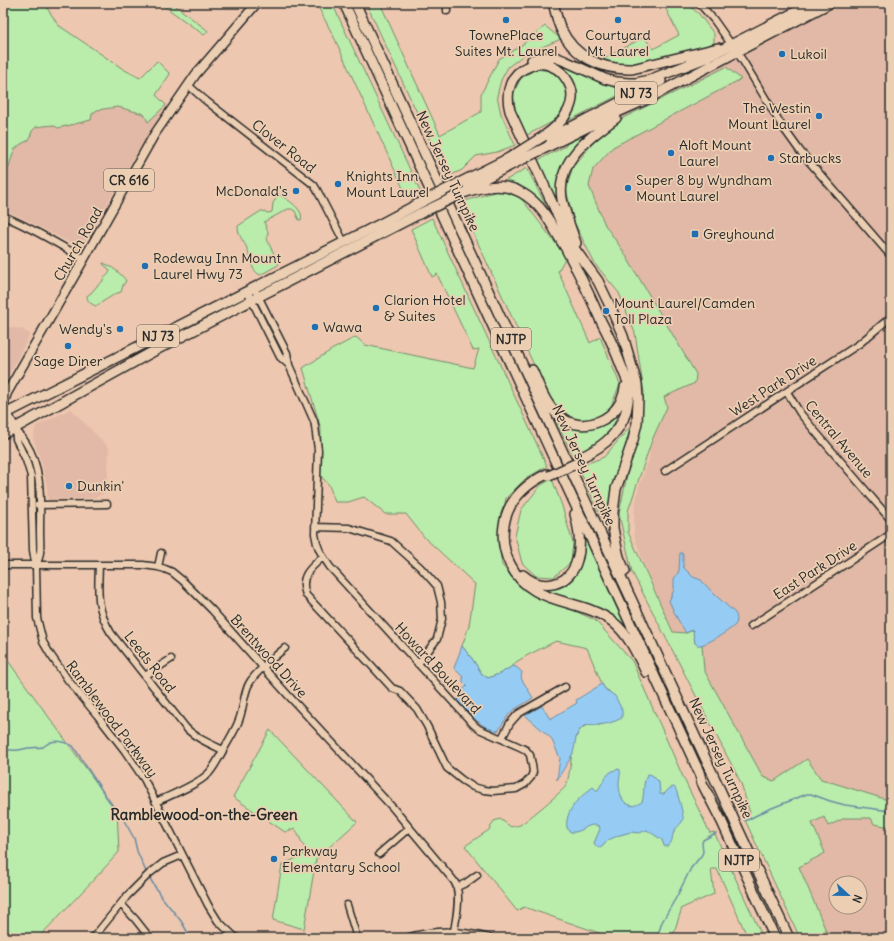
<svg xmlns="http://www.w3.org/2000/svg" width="894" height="941" font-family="Delius,sans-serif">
  <rect width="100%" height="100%" fill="#edc7af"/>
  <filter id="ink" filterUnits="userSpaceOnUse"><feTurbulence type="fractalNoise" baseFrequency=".025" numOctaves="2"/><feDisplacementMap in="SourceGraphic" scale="8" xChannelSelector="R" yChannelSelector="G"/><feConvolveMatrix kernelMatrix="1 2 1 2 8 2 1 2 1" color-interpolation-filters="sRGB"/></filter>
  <g filter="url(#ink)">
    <path fill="#e1b9a6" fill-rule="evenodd" d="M3,3H33L166,112L140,147L81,248L20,217L3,210Z
      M830,3H891V938H809L646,570L634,535V512L639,487L649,459L657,401L654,360L583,174L625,126L620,115ZM836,883H860V907H836Z
      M3,326L21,329L30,334L3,386Z
      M71,409L109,448L107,491L95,498L48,500L47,487L41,460L33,439L36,426Z"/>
    <path fill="#baecab" stroke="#728c6b" d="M3,3H44L58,25L123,69L140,78L157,61L170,74L156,95L166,105L148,122L144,114L118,107L97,110L92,114L91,120L58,128L53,125L44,126L36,127L32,131L29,140L21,144L14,150L7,173L5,184L3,189Z
      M160,3H172L208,31L204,35Z
      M316,3H332L420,191L407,197L334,37Z
      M366,3H380L440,135L481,112V94L499,59L522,45L545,26L561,39L525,54L508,67L501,80L497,96L501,114L515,145L497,152L476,156L462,170L447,177Z
      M663,3H686L699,14L714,34V43L684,53L626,65L602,60L644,37L653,49L679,35Z
      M561,65L611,85L633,88L566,122L577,101L573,81Z
      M726,67L741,79L613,147L593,169L589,186L605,225L623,251L696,374L695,383L664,397L667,407L652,440L628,511V532L673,632L686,633L694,630L695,643L702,645L704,670L763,777L774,781L807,759L821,779L891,801V827L874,824L871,818H845L828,826L824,817L812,823L825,853L799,867L803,876L829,938H800L745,820L750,813L741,783L632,572L619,514L644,393L635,333L619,293L595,264L574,222L566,189L573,167L593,143L621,119Z
      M536,69L550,71L564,81L569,95L567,107L556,120L525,136L516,114L513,94L521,78Z
      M602,125L565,164L566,225L536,161L566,146V144Z
      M527,168L547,208L538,199L520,186L501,183Z
      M500,190L521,198L566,257L558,271L590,343L600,337L620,384L609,411L589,423L571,417L550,400L460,204L465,201Z
      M277,193C285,198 305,209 301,220H299L295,211L292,209H288L264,222L268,232L267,238L268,242L279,264L278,265L260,275C249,269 251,256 246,246C242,239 238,235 238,226L261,211H263L268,213L272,212L273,203L276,199L274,197Z
      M432,218L547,466L525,479L506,498L498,538L502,565L519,586L595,620L632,661L683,777L710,833L714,832L763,938H748L717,869H711L714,894L682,908L672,938H610L608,936L524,907L517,911L465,846L489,830L494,821L500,819L511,827C513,826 517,826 520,825C524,823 565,789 566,786C572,771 570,733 585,726C590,724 596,725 600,725L609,691L605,689L602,684L587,648L556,641L526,656L516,662L513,666L499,674L488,678L482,674L473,660L462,646L469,626L475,584L425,538L406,514H385L364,497L348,502H335L329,485L320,475L321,429L303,368L333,349L356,337L365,345L473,368L479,349L473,350L437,274L432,277L411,229Z
      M103,263C110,265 123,275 126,281L123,285L122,289L121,292L115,294L96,306C91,304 87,301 87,296L91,293L97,286L103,281V279C106,276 108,276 110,271L109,269L103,264Z
      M622,410L608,433L601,440L574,457L553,416C561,420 568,426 576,428C591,434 611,419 622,410Z
      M630,427L624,454L610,535L578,467L604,457Z
      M552,479L562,506L573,543L571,562L554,577L536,576L522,563L515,536L521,510L541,485Z
      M585,539L626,628L606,613L541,589L559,588L572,577L581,564Z
      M3,654L117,811L119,852L100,873L38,938H3Z
      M270,730L357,822L316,859L304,929L273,920L282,865L307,853L295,828L285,832L233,797Z"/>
    <path fill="#96ccf4" stroke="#6b8ca4" d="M680,553H682L683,555V566L684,568L693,577L701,580L713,593L735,613C737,617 738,621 735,625C732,629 706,645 700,645C697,646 697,645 695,643L694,637L693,634L694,630H692L686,633L677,618L669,601L674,590V579L679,571Z
      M462,646L473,660L482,674L488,678L499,674L513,666L516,667L522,672L521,678L533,698L515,709L509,714L498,731C481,729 468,712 457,700L463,694L461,691L467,686L463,682V677L454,668Z
      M602,684L605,689L615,696L622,710V718C614,722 607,724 598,725C594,725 589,724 586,725C574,730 576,744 573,753C569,762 561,772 557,780L560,758L551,738L525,715L542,706L550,719L577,703L576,700Z
      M619,769L620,770C621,775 619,778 619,783C619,791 621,803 630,805C634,807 638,804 642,802C645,793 642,782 648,774L652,775L659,782L660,794H664L669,789L673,787C673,787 675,787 675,788C677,790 684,817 683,819C682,825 676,826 674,832C671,838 674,840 668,846H664L662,840L647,830L639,833L631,832L620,835L608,840L603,846L600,848L597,847L594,843L600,829L599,826C588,822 584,831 575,832C565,834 566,822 568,816C572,803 583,795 593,787L596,790H598C604,781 606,771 619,769Z"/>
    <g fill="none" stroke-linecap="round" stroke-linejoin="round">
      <path stroke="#6b8ca4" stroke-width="1.5" d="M3,748C12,752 18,750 28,748C33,747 39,748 43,747C46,745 48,743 51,742C58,740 67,743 73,746L116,812L122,817L134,838L137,851L147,874
        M745,821L767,810L807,794H811L830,801L845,805L883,810L891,813
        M149,877L160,895L181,921L191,938
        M657,938L662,922L677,896L691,868L701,856L703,852L702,843L703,840L716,833"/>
      <defs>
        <path id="minor" d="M699,3L714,20L743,61L782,126L800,151L891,256
          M447,11V3
          M188,85L205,100L314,185L317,190L344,242
          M3,216C31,227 58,244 84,259
          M254,288L287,353L289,365L314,421L315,426L318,450L315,534C317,549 322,555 330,567L474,725L479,729L520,747L526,750L530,755L532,765L533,772L531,777L525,784L516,789L493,791L484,790L473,787L462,780L447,768L427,726L417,709L400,691L392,688L372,666L306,595C299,577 310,568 323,557
          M247,291L280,357L289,365
          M787,392L800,413L814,430L891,520
          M15,428L16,439L26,460L31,476L33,550L35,562L36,565L37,618L43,642L50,654L68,680L97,715L125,751L144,779L208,905L218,921L236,938
          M15,428C18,433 23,438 26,443C43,470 40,502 40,532C40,544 42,555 36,565
          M665,471L859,344L891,317
          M38,505L107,504
          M315,527L349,528L391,541L420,567L437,586L441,602L442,619L437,639L418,664
          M3,565H143L158,567L165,569L172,572L183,581L212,610L287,694L393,808L454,881C462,892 456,919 454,931
          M99,565C98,592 96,609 111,633L186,728C196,738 210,744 223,750
          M158,567L161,553
          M751,626L891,534
          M145,676L171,659
          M502,738L510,723L518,714L565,687
          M156,802C171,795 199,784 209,773C216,765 220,755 225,747C230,738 236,729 239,720C244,708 243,693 250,682C257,671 274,657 285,648
          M379,854L409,828
          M457,887L466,883L477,875
          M121,904L135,919L150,938
          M347,905L357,938
          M93,938L127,896L149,874L163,863L182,855
          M406,938C438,929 459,930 490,938"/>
        <path id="major" d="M15,428L5,410L4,402L7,393L31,351L84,259L154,135L196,74L257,3"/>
        <path id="highway" d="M344,3L544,437L699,772L702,783L722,822L775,938
          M355,3L579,487L789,938
          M553,3C556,12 557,21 561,29C574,57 602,70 632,69L718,48
          M703,59L813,3
          M532,60L545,57H555L565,61L605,79L617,82L629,83H636L649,80L708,57
          M544,136C563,123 583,100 565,77C561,71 553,66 545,64C540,63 535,64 530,66C510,73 505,92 510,111L571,244L598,281L611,308L623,336L637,384L638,399L637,423L633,440L616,489L613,512V528L616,544L619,557L625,571
          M548,139L661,81
          M545,148L618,112L645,100L830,3
          M459,183L509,158
          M468,187L513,164
          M463,193C482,186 504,182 522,193C531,198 538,205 544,213C552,224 558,236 565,247C578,271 590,296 601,321C609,336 616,352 622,368C624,373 626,378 628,382C629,388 629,395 628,401C625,431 603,448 577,459
          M576,243C571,229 565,214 562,199C556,161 588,138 616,118
          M568,245L575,267
          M532,370C539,385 545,404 558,415C582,437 622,419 625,387
          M3,415L384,222L418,204
          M3,434L15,428L154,351L252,300L421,213
          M547,474C526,484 508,500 504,525C502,538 504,552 510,564C531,607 580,597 613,622C629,635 637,654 646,672
          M523,575C542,592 570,586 577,560C582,545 579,529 575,514"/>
      </defs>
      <use href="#minor" stroke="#2b2b2b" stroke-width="9"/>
      <use href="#major" stroke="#2b2b2b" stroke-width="11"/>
      <use href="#highway" stroke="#2b2b2b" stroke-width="12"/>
      <use href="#minor" stroke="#eccfb3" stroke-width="6"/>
      <use href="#major" stroke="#eccfb3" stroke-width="8"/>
      <use href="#highway" stroke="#eccfb3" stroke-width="9"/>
      <defs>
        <path id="highway-bridge" d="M509,158L544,136
          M513,164L545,148
          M418,204L459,183
          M421,213L463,193
          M549,476L579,462"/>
      </defs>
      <use href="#highway-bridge" stroke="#2b2b2b" stroke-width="12" stroke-linecap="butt"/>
      <use href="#highway-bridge" stroke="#eccfb3" stroke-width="9"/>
    </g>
  </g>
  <g fill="#1f6fb2" stroke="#eccfb3" stroke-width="1.5">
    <circle cx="506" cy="20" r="4"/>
    <circle cx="618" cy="20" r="4"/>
    <circle cx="782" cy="54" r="4"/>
    <circle cx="819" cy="116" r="4"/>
    <circle cx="671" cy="153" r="4"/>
    <circle cx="771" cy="158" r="4"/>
    <circle cx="338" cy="184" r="4"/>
    <circle cx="628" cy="188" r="4"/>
    <circle cx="296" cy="191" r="4"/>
    <rect x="691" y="230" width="8" height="8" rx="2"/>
    <circle cx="145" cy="266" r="4"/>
    <circle cx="376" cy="308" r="4"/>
    <circle cx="606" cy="311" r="4"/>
    <circle cx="315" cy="327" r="4"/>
    <circle cx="120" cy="329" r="4"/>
    <circle cx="68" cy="346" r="4"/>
    <circle cx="69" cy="486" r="4"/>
    <circle cx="274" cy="859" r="4"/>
  </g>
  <g text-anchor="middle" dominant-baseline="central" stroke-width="3.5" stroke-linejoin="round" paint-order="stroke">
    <g fill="#eccfb3" stroke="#655c54" stroke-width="1">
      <rect x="615" y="82" width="42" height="22" rx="3"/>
      <rect x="104" y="169" width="50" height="22" rx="3"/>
      <rect x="137" y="325" width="42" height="22" rx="3"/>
      <rect x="491" y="328" width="40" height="22" rx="3"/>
      <rect x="719" y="849" width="40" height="22" rx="3"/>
    </g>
    <g font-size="13" font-weight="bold" fill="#2b2b2b">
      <text x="636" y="93">NJ 73</text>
      <text x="129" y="180">CR 616</text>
      <text x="158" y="336">NJ 73</text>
      <text x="511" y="339">NJTP</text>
      <text x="739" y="860">NJTP</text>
    </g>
    <g font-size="14" fill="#2b2b2b" stroke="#eccfb3" text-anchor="start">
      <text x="506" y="35" text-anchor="middle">TownePlace<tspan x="506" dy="16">Suites Mt. Laurel</tspan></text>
      <text x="618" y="35" text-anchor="middle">Courtyard<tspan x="618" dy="16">Mt. Laurel</tspan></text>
      <text x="790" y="54">Lukoil</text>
      <text x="811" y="108" text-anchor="end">The Westin<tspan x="811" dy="16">Mount Laurel</tspan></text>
      <text x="679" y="145">Aloft Mount<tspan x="679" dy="16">Laurel</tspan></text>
      <text x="779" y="158">Starbucks</text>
      <text x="346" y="176">Knights Inn<tspan x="346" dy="16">Mount Laurel</tspan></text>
      <text x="636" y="180">Super 8 by Wyndham<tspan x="636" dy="16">Mount Laurel</tspan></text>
      <text x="288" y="191" text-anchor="end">McDonald's</text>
      <text x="703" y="234">Greyhound</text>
      <text x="153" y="258">Rodeway Inn Mount<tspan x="153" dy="16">Laurel Hwy 73</tspan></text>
      <text x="384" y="300">Clarion Hotel<tspan x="384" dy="16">&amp; Suites</tspan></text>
      <text x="614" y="303">Mount Laurel/Camden<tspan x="614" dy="16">Toll Plaza</tspan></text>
      <text x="323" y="327">Wawa</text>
      <text x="112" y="329" text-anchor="end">Wendy's</text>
      <text x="68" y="361" text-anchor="middle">Sage Diner</text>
      <text x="77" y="486">Dunkin'</text>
      <text x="282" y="851">Parkway<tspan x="282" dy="16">Elementary School</tspan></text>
    </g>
    <g font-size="14" fill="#2b2b2b" stroke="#eccfb3">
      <text transform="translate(284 146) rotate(38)">Clover Road</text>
      <text transform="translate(448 171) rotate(65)">New Jersey Turnpike</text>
      <text transform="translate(78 244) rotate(-60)">Church Road</text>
      <text transform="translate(773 386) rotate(-33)">West Park Drive</text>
      <text transform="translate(839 439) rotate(50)">Central Avenue</text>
      <text transform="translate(584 465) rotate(65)">New Jersey Turnpike</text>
      <text transform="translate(815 570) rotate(-33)">East Park Drive</text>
      <text transform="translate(269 656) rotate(48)">Brentwood Drive</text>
      <text transform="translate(150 662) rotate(52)">Leeds Road</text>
      <text transform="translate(438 668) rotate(47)">Howard Boulevard</text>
      <text transform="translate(112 719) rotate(53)">Ramblewood Parkway</text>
      <text transform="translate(721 758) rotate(65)">New Jersey Turnpike</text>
    </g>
    <g font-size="15" font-weight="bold" fill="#2b2b2b" stroke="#eccfb3">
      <text x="204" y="814">Ramblewood-on-the-Green</text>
    </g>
  </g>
  <rect width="894" height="941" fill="none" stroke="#eccfb3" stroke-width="16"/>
  <rect x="8" y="8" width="878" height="925" fill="none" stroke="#2b2b2b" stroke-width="1.5" filter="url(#ink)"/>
  <g transform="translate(848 895) rotate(112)"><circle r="19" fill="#eccfb3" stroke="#9f8d7d"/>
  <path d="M0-3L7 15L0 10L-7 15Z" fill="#1f6fb2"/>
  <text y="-6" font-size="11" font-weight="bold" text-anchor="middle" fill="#2b2b2b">N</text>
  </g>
</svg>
